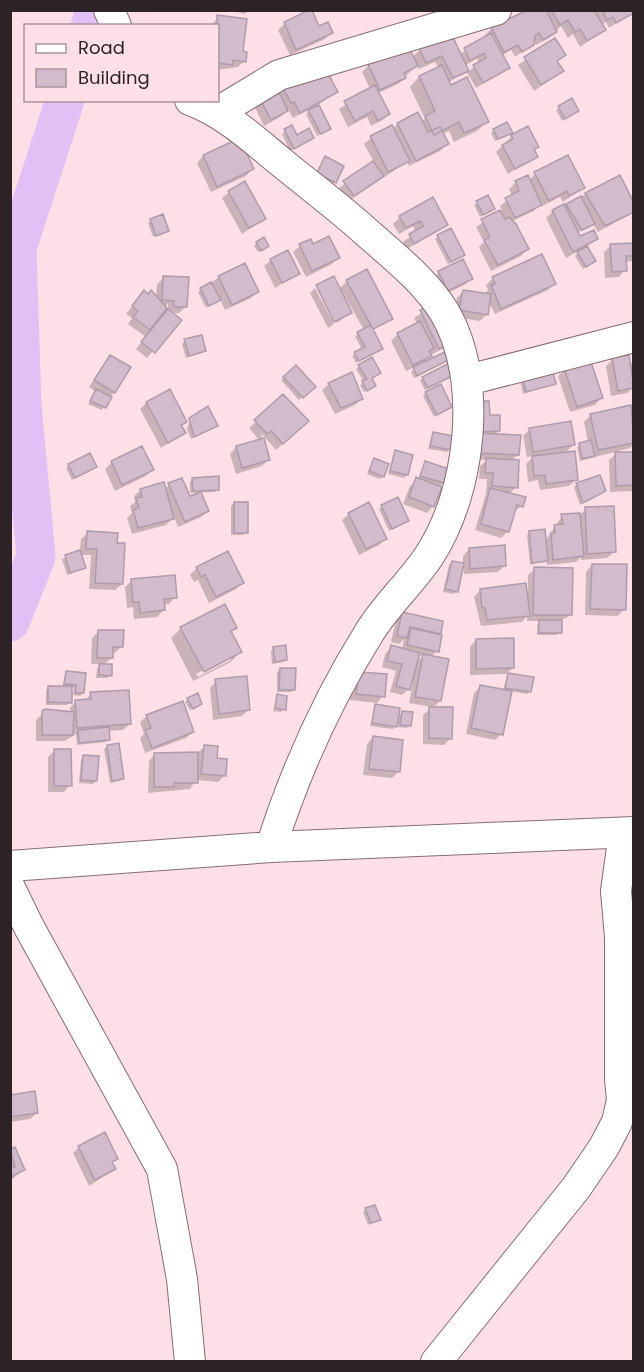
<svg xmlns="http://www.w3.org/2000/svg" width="644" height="1372" font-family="Poppins,sans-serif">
  <rect width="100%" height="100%" fill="#fde0e7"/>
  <path fill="#0003" fill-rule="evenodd" d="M227,10H248L245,14Z
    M530,10L632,13L609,28L606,22L601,25L604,30L580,47L573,34L568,38L561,26L549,38L536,45L535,43L515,57L511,50L501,56L508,67L476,88L466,71L448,83L487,121L477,131L454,142L449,131L442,134L447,144L440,151L409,166L407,162L347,202L338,189L374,162L364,144L371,138L391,127L392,129L398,124L421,122L425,119L410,87L419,77L439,68L435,62L419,69L417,65L398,84L378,93L388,114L382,120L371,126L367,117L348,127L339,109L370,89L362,72L369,65L412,57L420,50L450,35L459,55L487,37L485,35L492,28ZM477,58L479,63L468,72L465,66Z
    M218,17L241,52L244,61L238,67L218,70V26H211Z
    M285,23L318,28L331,32L325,39L290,55L278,30Z
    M555,40L564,55L557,62L562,71L534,91L518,65Z
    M321,64L336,92L318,105L329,129L317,136L306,114L311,109L293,118L288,109L280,117L264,126L252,101Z
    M571,100L574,114L562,121L556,110Z
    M291,127L296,137L313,138L290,151L282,134Z
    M494,130L511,132L495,141L491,133Z
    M512,136L537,147L533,150L536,156L508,174L496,152Z
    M243,138L244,152L252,169L246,176L211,192L197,163L203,156Z
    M325,158L335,182L332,185L315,176Z
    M535,174L583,188L563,202L560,197L542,206L541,204L534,211L512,221L527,249L521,256L491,271L479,247L484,242L476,227L502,210L500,206L512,196L509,189L515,183L528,177L529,180Z
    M229,192L264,219L242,234L222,198Z
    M586,194L634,212L598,232L593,224L577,233L580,238L597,239L586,247L594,261L583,269L575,256L580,250L566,258L546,218L553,211Z
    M487,197L494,208L480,217L474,205Z
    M400,217L446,225L407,249L403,242L416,232L413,226L399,234L393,224Z
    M151,220L167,230L153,237L148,223Z
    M438,237L463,255L448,264L435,239Z
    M257,243L264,249L258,252L254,246Z
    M634,244V261L624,262L625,270L619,277L605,278L604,252L610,246Z
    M300,246H313L338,258L332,264L306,277L293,252Z
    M271,260L298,273L275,288L264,266Z
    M439,272L471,279L464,285L441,296L433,279Z
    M219,277L257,292L251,298L225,310L220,299L206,308L198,292Z
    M164,278L186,306L179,313H171L180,320L147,358L136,349L146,337L128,324L132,318L126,314L138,299H156L157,284ZM168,303V311L157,322L156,321Z
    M333,278L339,289L347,281L391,318L372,331L378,351L356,363L352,356L362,350L355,336L364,330L343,293L341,294L350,313L337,323L317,287Z
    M493,278L555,283L548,290L495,314L488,301L486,315L480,321L453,317L457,298L463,291L485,293L488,290L486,285Z
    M315,288L334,324L328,328L310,293Z
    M433,305L444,348L431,355L421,365L452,359L414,378L411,372L417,366L406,371L391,341L398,334L418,325L414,318Z
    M185,341L204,351L186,358L182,344Z
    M110,356L114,392L102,410L88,404L96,392L89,387Z
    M612,360L629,365L634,361V387L627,393L611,396L606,366Z
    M359,366L370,379L371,388L364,392L360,385L364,382L356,369Z
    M296,367L314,386L299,400L281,380Z
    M565,369L601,398L595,405L570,412L558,376Z
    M458,374L425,390L420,381L423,378Z
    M520,380L554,383L523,394Z
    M329,384L361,399L355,405L335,414L322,390Z
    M427,392L451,407L434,417L423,396Z
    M283,396L300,428L276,450L261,433L268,460L262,466L236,474L230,454L236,447L260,441L249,428Z
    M146,403L186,422L181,427L184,433L161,448L140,409Z
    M630,407L634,444L630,448L580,461L577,447L588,442L584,422L591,415Z
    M488,417L499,431L494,435L518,455L511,461L516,487L509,494L522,506L513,512L508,531L501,538L475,530L486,494L487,479H479L480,466L487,460L468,459Z
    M190,419L216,426L191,439L187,429Z
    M530,429L574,444L564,454L576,480L569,486L540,490L538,480L528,482L526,464L534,456L527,457L523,436Z
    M433,433L450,449L447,452L428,449Z
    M141,448L152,470L146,476L115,491L105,469L112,462Z
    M395,452L407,475L404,478L388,474Z
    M634,453V491L610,492L609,460L616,454Z
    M375,459L383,476L380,479L367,474Z
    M425,463L443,483L439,487L433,506L427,513L403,504L410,486L418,480Z
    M69,465L95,467L72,480L66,468Z
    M193,479L217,489L215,492L190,493V482Z
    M577,484L604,491L580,505L574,487Z
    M169,485L207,511L201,517L178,527L174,517L166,525L132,534L127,518L132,513L130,506L135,502L134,496L141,490L165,489Z
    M234,503L246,532L243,535H231V506Z
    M382,506L407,521L389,531L379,509Z
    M586,509L614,552L607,558L581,560V557L576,562L547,565V560L530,565L527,535L530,532L545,541L562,516H579Z
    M349,514L386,539L379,545L359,555L342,520Z
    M88,533L116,544L122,584L115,590L89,589L91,555H80L84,568L67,575L62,559L80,551L81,539Z
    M469,549L504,566L498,572L464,574L463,565L456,592L454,594L443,592L449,565L452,562L463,565V556Z
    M592,565L624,609L618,616L585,615L586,572Z
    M197,568L243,582L236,589L209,603L198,580L194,582L190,575Z
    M535,569L571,615L560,621V632L557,635H537V625L541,621H527V616L522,622L481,626L474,597L480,590L528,594V575Z
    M132,580L175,597L169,604L163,605L164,610L157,617L134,619L133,607L127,608L125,587Z
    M402,614L442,622L437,651L431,657L440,701L432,709L451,738L444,745L423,744V715L432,707L409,703L413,682L411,681L409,689L402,695L390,692L396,671L382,667L385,654L392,647L402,650L404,639L399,644L391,642L396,620ZM418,655L423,656L416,663Z
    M236,627L230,633L240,652L231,662L193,681L171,638L181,628ZM231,656V660L198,677L196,674Z
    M99,631L122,646L115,653H111V658L103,666L110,675L107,678H96L97,669L101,664H91L92,638Z
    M476,640L513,668L506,674L470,675V647Z
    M274,648L286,659L283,662L272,664L271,651Z
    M280,669L294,689L291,692H277V672Z
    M66,673L83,693L80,696L73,695L74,688L70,687V702L67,705H46V690L49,687L62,688Z
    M359,673L383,696L377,703L350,700L353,680Z
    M508,675L530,691L527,694L510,691L501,734L495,740L466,734L474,693L481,686L503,691Z
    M216,681L248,710L242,716L213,720L210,688Z
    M91,694L130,724L123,730L108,731L109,739L106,742L77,745L76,734L65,741H36V720L43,713H70V708L76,701H84Z
    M277,696L284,709L281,712L273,711Z
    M188,699L198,706L190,710L185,702Z
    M375,706L397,718L402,712L410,725L407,728L398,727L399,724L393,729L370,726Z
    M147,716L193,731L186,738L145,753L140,738L144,734L140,722Z
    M373,737L398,772L392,778L363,775L367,744Z
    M107,746L123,778L120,781L110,783L104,749Z
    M204,747L224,776L218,782L196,780L190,789L148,793L149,761L155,754H197Z
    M55,750L70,785L64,792H48V757Z
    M84,756L96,781L93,784L79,783L81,759Z
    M10,1096L37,1113L30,1119L10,1122Z
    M79,1147L116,1158L112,1163L115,1169L89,1186L73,1153Z
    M10,1150L23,1170L10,1181Z
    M366,1209L379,1219L376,1222L368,1225L363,1212Z"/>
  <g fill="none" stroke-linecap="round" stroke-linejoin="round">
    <path stroke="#e0c0f5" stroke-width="39" d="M90,26L95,10
      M10,622L36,557L22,405L17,248L65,100"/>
  </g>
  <path fill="#d2bbcb" stroke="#b09baa" stroke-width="1.5" d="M309,10H312L319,26L328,22L333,33L296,50L284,22Z
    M528,10H546L557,32L543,40L539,33L535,36L534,45L522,52L518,45L504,52L491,27Z
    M551,10H594L606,30L587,41L580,29L575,32L568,20L560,25Z
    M602,10H633L634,13L616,23L613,17L607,20Z
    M217,15L247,19L243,51L247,52L246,62L233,60V65L218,63Z
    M451,33L469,71L453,78L442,56L426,63L419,48Z
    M491,33L510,68L483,83L473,65L486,58L484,53L470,61L464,48Z
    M555,38L566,55L557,61L564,71L541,85L524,57Z
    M406,41L418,66L404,73L406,78L380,90L368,64L390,53Z
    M322,62L338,92L300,113L294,102L291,103L281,84Z
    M442,65L451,85L467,77L489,122L464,133L459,122L434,135L425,116L435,111L419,76Z
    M275,84L288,111L271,120L257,93Z
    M375,85L390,114L378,121L373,111L355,121L344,101Z
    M572,98L579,111L565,119L558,106Z
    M319,105L331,129L321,134L308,110Z
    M418,112L428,132L440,127L449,144L416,161L397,123Z
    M507,122L513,133L498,139L493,129Z
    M292,125L297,135L309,128L314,138L294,149L284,129Z
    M392,125L410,161L388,172L370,136Z
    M528,126L539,147L534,149L538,157L515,169L502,145L513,139L511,135Z
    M244,136L245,150L254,169L217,187L203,155Z
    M568,155L585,188L569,196L567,191L549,201L534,172Z
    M325,156L344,166L336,183L317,173Z
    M373,161L384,176L354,196L343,181Z
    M528,175L542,205L515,218L505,198L519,191L515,181Z
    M620,175L634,203V212L605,226L585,193Z
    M245,181L266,219L249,228L228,191Z
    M488,195L495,209L483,215L476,201Z
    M581,196L595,224L582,230L566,204Z
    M433,197L448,225L414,244L409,234L423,226L420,221L406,228L399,216Z
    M564,204L580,236L594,230L598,239L573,252L552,210Z
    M500,210L505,219L509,217L516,224L529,249L498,265L484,240L490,237L481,219Z
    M163,214L169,231L156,236L150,219Z
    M451,228L465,255L451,262L437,235Z
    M329,236L340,258L312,271L299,244L311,239L313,244Z
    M264,237L269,246L261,251L256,242Z
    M634,243V256H626L627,271L612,272L610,244Z
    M587,246L596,261L586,267L577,252Z
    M288,250L300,274L282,283L270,259Z
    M542,254L556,284L501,309L491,285L495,284L492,277Z
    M463,259L473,279L448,291L438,271Z
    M245,263L259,292L232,305L218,276Z
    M367,269L393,319L373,329L346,280Z
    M163,276L189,277L187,307H174V301L162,300Z
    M334,276L352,313L334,322L316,285Z
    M211,282L221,300L209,306L200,288Z
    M144,290L148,294L151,290L167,308L150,330L133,317L138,311L132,306Z
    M463,290L491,294L488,315L459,310Z
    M434,303L453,342L439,349L420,310Z
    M168,309L182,320L155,353L141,342Z
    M420,321L434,348L429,351L432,356L413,365L397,333Z
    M371,325L383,349L359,361L354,352L365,347L357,332Z
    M202,335L206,351L189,356L184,339Z
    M453,348L456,356L417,376L413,367Z
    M110,355L131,367L115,393L94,380Z
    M629,355L634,388L618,391L612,358Z
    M372,357L381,373L372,378L376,386L367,391L362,381L367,379L358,365Z
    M457,359L462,371L428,388L422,377Z
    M590,359L603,398L577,407L564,368Z
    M296,365L316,387L303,398L283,377Z
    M552,368L556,384L526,392L522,376Z
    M352,372L363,399L341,408L328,383Z
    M441,384L452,407L437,415L425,392Z
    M96,389L112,397L106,408L90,401Z
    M170,389L187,422L181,425L186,433L168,443L146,402Z
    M283,394L309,421L283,444L271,431L267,434L254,420Z
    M475,401H489L490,415H500V431L476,432Z
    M631,405L634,443L598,450L590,414Z
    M208,406L218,426L194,437L189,418Z
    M571,421L575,445L533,452L529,428Z
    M433,432L454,436L451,450L430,446Z
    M475,433L521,435L519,455L474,453Z
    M264,438L270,460L242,468L236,446Z
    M591,440L595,456L582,459L579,443Z
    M142,446L154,470L122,485L111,461Z
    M395,450L413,455L408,475L390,471Z
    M575,451L578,480L546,484L545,475L534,476L532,456Z
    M615,452H634V485L616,486Z
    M90,453L97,467L75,478L68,464Z
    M374,458L389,464L384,477L369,471Z
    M486,458L519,460L518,488L492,486L493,473H485Z
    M425,461L449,469L444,483L420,476Z
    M600,475L606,491L583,503L576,483Z
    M219,476V490L193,491L192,478Z
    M416,477L442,487L434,507L409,497Z
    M182,478L190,496L201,492L209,511L185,522L168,483Z
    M164,482L174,519L138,528L133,510L139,508L136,498L142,497L140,489Z
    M490,488L526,497L523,507L517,505L509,532L481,524Z
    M398,497L409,521L392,529L381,505Z
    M234,502H248V533H234Z
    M369,502L387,539L366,549L348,513Z
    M614,506L616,552L587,554L585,507Z
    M580,513L584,556L553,560L551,533H555L554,525L563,524L561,514Z
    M545,529L548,561L532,563L529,531Z
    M87,531L118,533L117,543H125L123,584L95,583L97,549H86Z
    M505,545L506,566L470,569L469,548Z
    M80,550L86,568L70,573L65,555Z
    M228,551L244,583L216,597L205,575L201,577L196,567Z
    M452,561L464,563L458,592L445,589Z
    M592,564H627L626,610L590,609Z
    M534,567L573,568L572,615H533Z
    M175,575L177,598L164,599L165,610L140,613L139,602H133L131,579Z
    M526,583L530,616L487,620L485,608H482L480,589Z
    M225,604L237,628L231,631L242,652L204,672L180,627Z
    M402,612L443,621L441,634L410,627L407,638L397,636Z
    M539,620H562V633H539Z
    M411,628L442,635L439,652L407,645Z
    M98,630H124L123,647H113V658H97Z
    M514,638V668L476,669V639Z
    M286,645L287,660L275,662L273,647Z
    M391,645L420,653L410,690L396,686L402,664L387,661Z
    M423,654L449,659L441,701L415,697Z
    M99,664H112V676L99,675Z
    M280,668H296L295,690H279Z
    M66,671L86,673L84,693H75L76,685L64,684Z
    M359,672L387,674L385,697L356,694Z
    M508,673L534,677L531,692L505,688Z
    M247,676L250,710L219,714L215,679Z
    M480,685L512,691L503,735L471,728Z
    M48,686H72V703L48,702Z
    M129,690L131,724L77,728L75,700L91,699L90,692Z
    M198,693L202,704L193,709L187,698Z
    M277,694L287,696L286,710L275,708Z
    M183,701L194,732L152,748L145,730L151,728L146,715Z
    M375,704L400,708L397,727L372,723Z
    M429,707H453L452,739L429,738Z
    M45,709L74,712L73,735H42V711Z
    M402,711L413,712L411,726L400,725Z
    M109,727L110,740L79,743L78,730Z
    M373,736L403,740L400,772L369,769Z
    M119,743L124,779L112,781L107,745Z
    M204,745L218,746L217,758L227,759L226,776L201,774Z
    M54,749H71L72,786H54Z
    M198,752V783H174V787H154V753Z
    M83,755L99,756L97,781L81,780Z
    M35,1091L38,1113L10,1117V1095Z
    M105,1132L118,1159L112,1162L116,1169L95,1180L78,1146Z
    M15,1147L25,1170L10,1177V1168L15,1167L10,1149Z
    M375,1205L381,1220L371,1223L365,1208Z"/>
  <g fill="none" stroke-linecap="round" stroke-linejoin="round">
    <defs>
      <path id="minor" d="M109,10L116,26
        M190,100C225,113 253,139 281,162C309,185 337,206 364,230C392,255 425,280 445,313C484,380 471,492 429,556C411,583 386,605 369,633C327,700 295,772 271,847
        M218,112L279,75L496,10
        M468,380L634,337
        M10,866L271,847L634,832
        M10,888L29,927L162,1169L182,1279L190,1362
        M436,1362L576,1188L604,1147L617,1122L622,1100L620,1079V937L616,891L624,833"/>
    </defs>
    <use href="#minor" stroke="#866d73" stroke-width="32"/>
    <use href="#minor" stroke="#fff" stroke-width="30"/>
  </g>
  <rect width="644" height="1372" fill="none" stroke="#2d2326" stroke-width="24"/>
  <rect x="24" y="24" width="195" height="78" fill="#fde0e7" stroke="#aa949a" stroke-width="1.5"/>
  <rect x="36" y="44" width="30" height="9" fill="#ffffff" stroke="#aa949a" stroke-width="1.5"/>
  <text x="78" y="54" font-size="18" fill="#2d2326">Road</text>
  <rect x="36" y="69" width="30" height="18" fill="#d2bbcb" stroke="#aa949a" stroke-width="1.5"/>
  <text x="78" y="84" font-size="18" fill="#2d2326">Building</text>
</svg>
